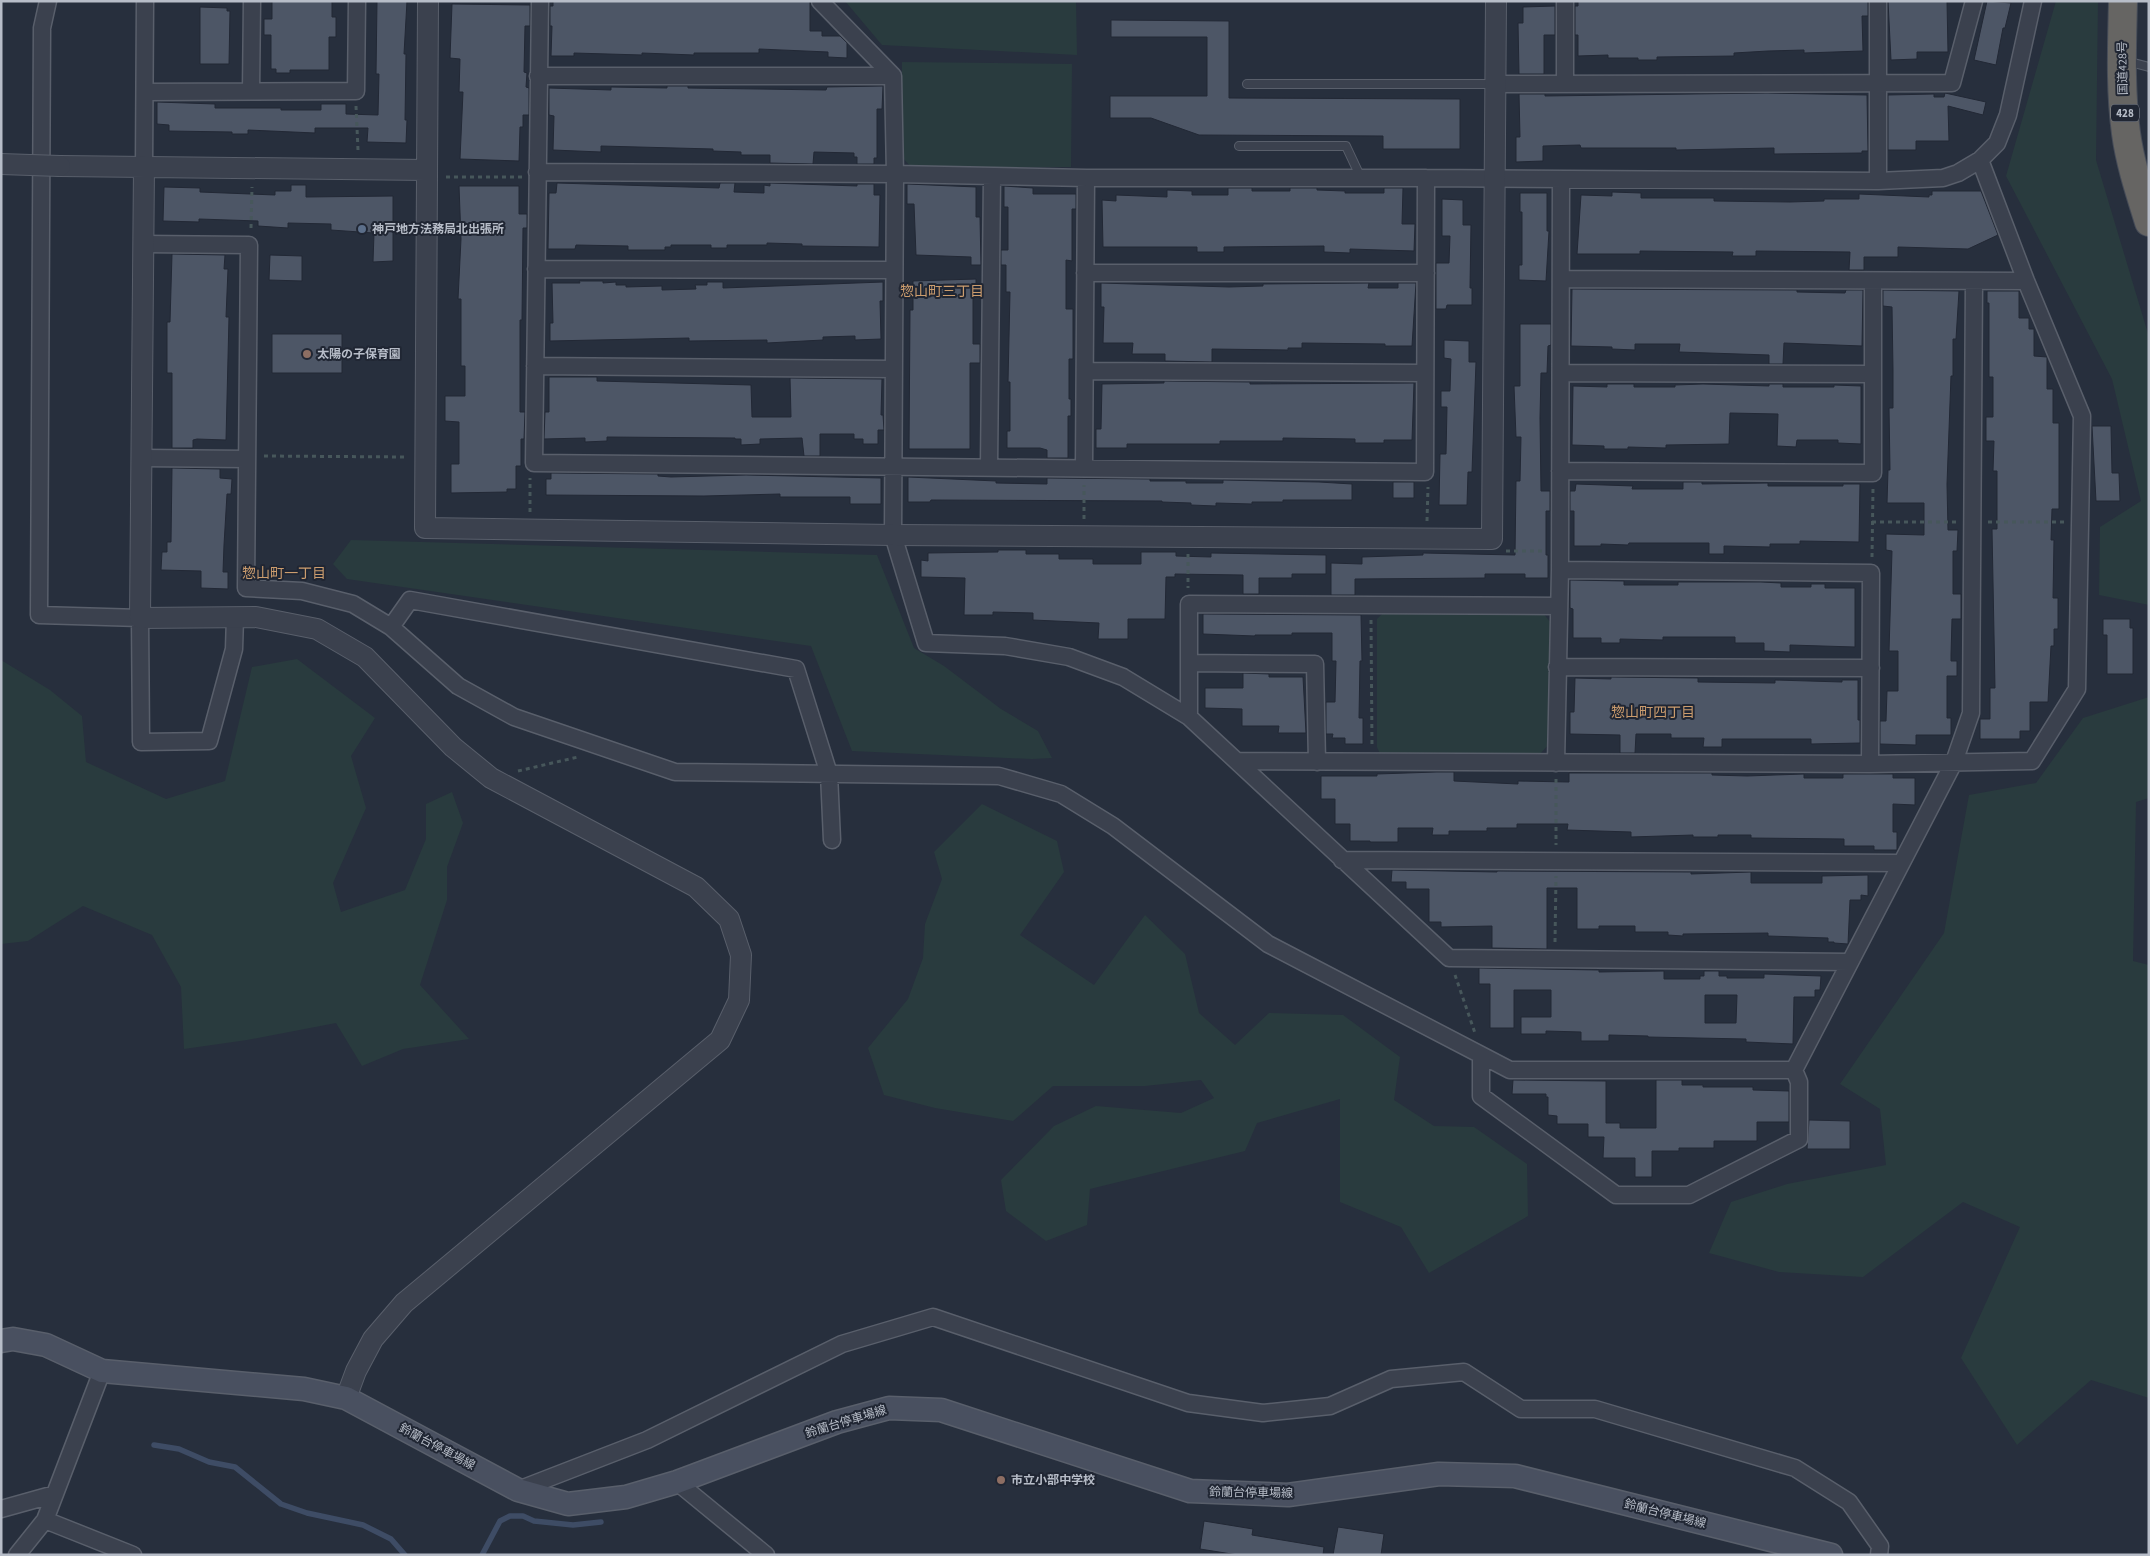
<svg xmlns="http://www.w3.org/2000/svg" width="2150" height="1556" font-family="'Source Sans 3','Noto Sans JP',sans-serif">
  <rect width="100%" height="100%" fill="#272f3d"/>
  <path fill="#293b3e" d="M845,1H1076L1077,55L882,45Z
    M2056,1H2098L2096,160L2149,337V605L2099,595L2100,527L2141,501L2112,379L2006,176Z
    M902,62L1072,64L1071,167L912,168L902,157Z
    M351,540L877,555L914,648L944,666L1001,709L1038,731L1052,758L1032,759L852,751L811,646L347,579L333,564Z
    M1385,611L1543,613L1551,623L1550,743L1540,754H1380L1377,747V619Z
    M297,659L375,718L351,756L366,808L333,883L341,912L405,890L426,839V804L452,792L463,823L447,867V900L420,985L469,1039L403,1049L362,1066L336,1023L247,1040L184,1049L181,987L152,935L83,906L28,941L1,944V660L50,690L82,716L86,762L166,799L225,781L252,667Z
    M2149,697V798L2136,802L2133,961L2149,965V1398L2091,1380L2017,1445L1961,1358L2020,1227L1963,1202L1863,1277L1779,1272L1709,1253L1731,1202L1787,1184L1886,1165L1880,1109L1840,1084L1944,933L1969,795L2036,783L2083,718Z
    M982,804L1057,841L1064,872L1020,935L1094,985L1145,915L1185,954L1199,1013L1235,1045L1269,1013L1343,1015L1400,1057L1394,1100L1434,1126L1474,1127L1527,1164L1528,1216L1429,1273L1401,1227L1340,1202V1099L1257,1123L1245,1151L1090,1189L1087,1225L1046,1241L1006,1211L1001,1180L1054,1126L1096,1106L1181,1113L1214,1098L1201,1080L1145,1086H1053L1013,1121L935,1108L884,1095L868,1048L908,999L923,958L925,924L942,879L934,852Z"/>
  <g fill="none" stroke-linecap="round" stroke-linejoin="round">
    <path stroke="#3e4c65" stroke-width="5.5" d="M154,1445L179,1449L209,1462L235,1467L281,1504L307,1513L363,1525L391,1539L405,1555
      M482,1555L500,1521L510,1516H523L534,1521L573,1525L601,1522"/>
  </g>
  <path fill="#4d5666" stroke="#222835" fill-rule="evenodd" d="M272,1H332V17H336V37H329V70H290V73H276V69H271V35H264V19H272Z
    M377,1H407L404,54H406L405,120H407L406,143L367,142L368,128H315V133L248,130V134H232V132L169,131V125L157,124V102L215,104V108H281V110H321V104H346V114L378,115L379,74H376Z
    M553,1H810V31H822V36H840L847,43V58L828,57V52L759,49V53H694V55L642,53V55L574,53V56H551L552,26H550V6H553Z
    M1578,1H1868V16H1862L1863,51L1804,53V50L1768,51L1734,53V56L1657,57V60H1638V58H1608V55L1578,56V35H1575V6H1578Z
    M1888,1H1947L1948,52H1917V59L1891,60Z
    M1987,1L2011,3L2005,28H2003L1996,65L1974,60Z
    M452,4L530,5V26H525L524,72L527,73L526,87L529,88V115H523V127H520L519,161L460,159L463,92H459L460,59L450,58Z
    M1555,6V35H1544V74H1519L1518,23H1523V7Z
    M200,7L227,8V11H230L229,64H200Z
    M1111,20L1229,21V98L1460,99V149H1383V136L1199,135L1151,118H1110V96H1207V37H1111Z
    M667,86H688V88L826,90L827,87L883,86L882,109H877V158H874V164H857V157H854V153L814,152L813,164L770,163V155H741V152L713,151V149L601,146V152L553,150L554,116L549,115V88L611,90V87L667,88Z
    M1767,93L1867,95L1868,151H1862V153L1774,154V148L1676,150V148H1581L1580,145L1543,146V161L1516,162V137H1520L1519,94H1545V96Z
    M1945,93L1986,102L1983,115L1948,106L1949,141H1916V150H1888V95L1934,94V97H1944Z
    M557,183L719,188L720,183H735L734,192L764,193V185L770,186V183L857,186V184H874V195H880L879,247L802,246V244L767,243V245H727V248H711V245H671V247H665V250H628V246L576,245L575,249H548L549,193H556Z
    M907,184L976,187V217H980L981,265H971V257L916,255L914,204H907Z
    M291,185H306V197L393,196V261L373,262L374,233L331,230V224L288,223V228L258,226V221L199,219V222L163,221L164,187L200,188V192L275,195V191H291Z
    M459,186H519V214H527V228H523L522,320H520V412H525L524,439H521V466H516V489H507V492L451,493V464H459V422L445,421V396H465V366H461V299H458L461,239Z
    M1004,186L1033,188V194H1076V209H1072V261L1066,260V309H1073V359H1069V399H1071V416H1068V458H1047V450L1040,448H1007V431H1010V382H1008L1010,292H1006V265H1001V250H1008V207H1004Z
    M1228,188H1252V191H1290V188H1317V190L1345,191V193H1384V188H1403L1402,224H1415L1414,251L1350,249V253L1324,252V246L1224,247V252H1197V247H1103L1102,200L1116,201V195L1167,197V190L1192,191V195H1228Z
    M1932,191H1981L1998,235L1968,249L1898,247V257H1864V270H1849L1850,252L1756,251V256H1732L1733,252L1640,251V254H1577L1581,195L1612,196V192L1641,193V198H1714V201L1790,202L1824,201V199H1859V194L1929,197V195H1932Z
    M1520,193H1547V231H1549L1546,281L1519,280V265H1522V212H1520Z
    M1442,199L1463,200V225H1471L1470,288H1472V305H1447L1446,309H1436V263H1449L1450,236H1442Z
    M172,254L225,255L224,269H228L226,317H229L226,440L197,439L193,440V448H172V373H167V322H170Z
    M270,255L302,256V281L269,280Z
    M976,279V297H973V344H980V363H970V449H909L910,310H913V281Z
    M579,281H603V283L616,282V285H626V287L662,286V290L696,289L695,285H707V282H723V288L883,282V301H880L881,339L855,340V336L823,337V340L767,343V340L689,341V338L550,341V323H553L552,283H580Z
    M1101,283L1229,287L1263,286V284L1369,283L1368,288H1398V283H1416L1412,346H1385V344L1302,343V348H1288V350L1212,349V362L1165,361V354H1132L1133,343H1103L1104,307H1101Z
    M1572,289L1797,290V292L1845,293L1846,290H1863L1862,346L1784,343L1783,364H1769V355L1679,352L1680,344H1635V350L1612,349V347L1571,346Z
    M1883,290L1959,291L1956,339H1953V376H1951L1947,484L1948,530H1958L1957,551H1953V594H1961V619H1952L1951,655V661H1957V676H1947V718H1951V735H1916V745L1880,744V721H1886L1887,691H1898V651H1889L1892,551L1886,550V534L1924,535V503H1887L1888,470H1890L1889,408H1893V370L1892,307L1883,306Z
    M1987,291H2019V318H2029V329H2034V356L2047,357V389H2053V423H2059V509H2052L2051,540H2054L2053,598H2058V629H2054V646H2051L2048,702H2030V731H2020V739H1980V719H1990V688H1995L1992,529H1997V471H1993L1994,441H1986V417H1993V377H1989V303H1987Z
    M1520,324H1551V345L1548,346L1547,373H1541L1540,418L1541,491H1550V511H1546V555H1548V578H1525V574H1485V578L1355,579V595H1331V563L1362,564V557L1423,555V553L1515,555L1516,481H1520L1521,437H1516L1514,386H1520Z
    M272,334H342V373H272Z
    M1444,340L1469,341V362H1476L1472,472H1468L1467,505H1439L1440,454H1446L1447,407H1441V391H1450L1451,359L1444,358Z
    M549,377H597V381L751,385L752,417H791L790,378L882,379L881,415H883L884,430H878V444H863V439H854V434H820V456H804L802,438L760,439V444L741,445V439H735V438L607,437V441L585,442V438L544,439L545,412H549Z
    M1164,381L1250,382V384L1414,383L1412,440H1384V443H1355V439L1283,438V441H1220V444H1127V448H1096V429H1101L1102,384L1164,383Z
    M1607,384H1634V387H1675V385L1703,384L1769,386V384H1783V387H1834V385L1861,386V444L1838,443V440H1797L1796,447L1777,446L1778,414L1730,413L1729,444L1666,445V448L1628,447V449H1604V446L1572,445L1573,386L1607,387Z
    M2092,426H2111L2112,473H2119L2120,501H2096Z
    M172,468L220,469V478L232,479L231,494H227L224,545L223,572H228V589L201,588V571L161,570L162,552H167V542H171Z
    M551,473L658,474V476L671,477L746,475L881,478V504H850V497H780V494L704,496L546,495V479H551Z
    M908,477L996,481V483L1047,484V478L1150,479V481H1186V483H1223V480L1319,482L1352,484V500H1283V502H1252V504L1216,503V506L1191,505V503L1162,502V501L931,500L930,502H908Z
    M1393,482H1414V498H1393Z
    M1683,482H1702V484L1768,483V486H1843V484H1860L1859,542L1800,541V544H1770V547L1724,546V554H1709V543H1629L1628,545L1601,544V546H1574V511H1570V491H1575L1576,484L1633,486L1632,489H1683Z
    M998,550H1026V554H1059V559H1093V564H1141V552H1176V556L1211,557V553L1326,555V574H1292V578H1259V594H1243V575L1175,574V577H1166L1165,619H1128V639H1098L1099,623L1033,620V613L993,612V615H964L965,578L921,577V560L928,561V553L998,552Z
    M1570,580L1624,581V585H1678V582H1761L1781,583V587H1811V584H1825V588H1855V647L1790,645V652L1764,651V643H1735V637H1663V640L1620,639V643H1601V638H1573V609L1570,608Z
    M1203,614L1361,615L1362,661H1360L1359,718H1363V744H1345V738H1332L1333,734H1326V702H1335L1336,661H1332V633H1292V635H1255V636L1203,634Z
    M2103,619H2130V628H2133V674H2107V635H2103Z
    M1243,673L1269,674V677H1303L1306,733H1278L1279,726H1242V709L1205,708V688H1243Z
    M1611,677L1698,678V682L1775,683V680L1842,682V680H1858V720H1860V743L1811,744V739H1722V747H1703L1704,738H1671V734H1636L1635,753H1620V735L1570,734V712H1574L1575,678L1611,679Z
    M1436,772H1454V781L1518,784V781L1569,782V773H1712V775L1747,776L1804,774V778H1843V774H1893V778H1915V805L1893,804V832H1897V850H1874V846H1844V839L1751,838V835H1718V837H1693V835L1631,837V832L1567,830L1568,824H1517V828H1487V831H1449V835H1432L1433,828H1398V842H1370V841H1350V824H1335V799H1321V776H1377V774Z
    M1392,870L1497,872V871L1691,872V874L1751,872V883H1822V876L1868,875V896L1861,895V900H1850L1848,944L1834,943V942H1828V938L1768,936V933L1683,934V936L1668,935V932H1635V926H1599V929H1577V888H1547V949L1492,948V926L1441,927V922H1429V889H1406V882H1391Z
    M1479,968L1599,970V972L1664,971V979H1700V976H1704V971H1719V976H1727V978H1764V974L1821,976L1820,990H1815V997H1794L1793,1044L1746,1042V1039L1648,1037V1036L1609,1035V1041H1581V1032L1546,1031V1034H1521V1017H1551V990H1514V1028H1490V984H1479ZM1705,995H1737L1736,1023H1705Z
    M1513,1080L1606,1081V1123H1620V1128H1656V1080H1682V1085H1703V1087H1753V1090L1789,1091V1122H1757V1141H1714V1148H1679V1151H1652V1177H1635V1158H1603L1604,1137H1588V1124H1557V1116L1548,1115V1097H1546V1094H1512Z
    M1809,1120L1850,1121V1149H1807Z
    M1204,1521L1253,1529L1252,1535L1324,1547L1323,1555H1238L1200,1549Z
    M1338,1527L1384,1534L1381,1555H1333Z"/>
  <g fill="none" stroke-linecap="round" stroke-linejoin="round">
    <defs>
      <path id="service" d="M2126,61L2149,67
        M1247,84H1495
        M1239,146H1346L1361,178"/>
      <path id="minor" d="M48,1L42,28L39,615L140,618L141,742L209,741L234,649L235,617
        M540,1L534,463L1425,472L1426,178
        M820,1L893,76L895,174L893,535L926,643L1005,646L1069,657L1123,677L1189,717L1449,958L1850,962
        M1565,1V83
        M1878,1V181
        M538,76H893
        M1496,84L1952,83L1974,1
        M251,91L252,1
        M145,92L356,91L357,1
        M144,167L145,1
        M537,172L895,174L1086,178H1426L1878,181L1943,178L1958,173L1980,160L1997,143L2008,115L2033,1
        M143,244L249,245L246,588L302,591L353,604L391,627L458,686L514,717L675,772L999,776L1061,794L1113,826L1268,944L1510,1070H1794
        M536,269L894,270
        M1085,273H1426
        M1561,279L2026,281
        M535,366L894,369
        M1085,371L1425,373
        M1561,373L1873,374
        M142,458L246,459
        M989,467L992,176
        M1084,467L1086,178
        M1560,471L1873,473V281
        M1560,570L1871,573L1870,764
        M391,627L410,600L796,669L829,774L832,840
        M1189,663L1315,664L1317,762
        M1557,667L1871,668
        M1189,717V604L1558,606
        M1237,761L1870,764L2032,761L2077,689L2082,416L2026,281L1980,160
        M1556,763L1560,570L1561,179
        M1342,860L1900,863
        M1481,1056V1096L1616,1195H1689L1799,1139V1082L1794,1070L1954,762L1971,713L1974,281
        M677,1482L766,1555
        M518,1490L647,1440L842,1344L933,1317L1188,1403L1263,1413L1330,1406L1391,1379L1464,1372L1521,1409H1595L1795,1468L1849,1502L1880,1546L1879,1555
        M1,1509L55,1494
        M45,1520L133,1555
        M17,1555L45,1520L102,1371"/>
      <path id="tertiary" d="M428,1L425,528L893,535L1492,539L1496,1
        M60,166L427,170
        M144,167L140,618L256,617L317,629L365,657L453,747L491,778L696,887L729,919L741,955L739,1000L720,1040L404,1303L373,1339L356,1371L346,1398"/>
      <path id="secondary" d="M1,1341L13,1339L46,1345L102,1371L304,1389L346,1398L518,1490L568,1504L626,1497L677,1482L837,1422L889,1408L941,1410L1190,1491L1288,1495L1439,1474L1515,1476L1831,1555"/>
      <path id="trunk" d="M2123,1C2122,45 2120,89 2126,133C2130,163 2140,193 2149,222"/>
    </defs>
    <use href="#service" stroke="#595f6b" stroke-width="10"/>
    <use href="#minor" stroke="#595f6b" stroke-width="19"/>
    <use href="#tertiary" stroke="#595f6b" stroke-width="22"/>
    <use href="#secondary" stroke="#595f6b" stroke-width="25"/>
    <use href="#trunk" stroke="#464c58" stroke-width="30"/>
    <path stroke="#47575b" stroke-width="3" stroke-dasharray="4 4" stroke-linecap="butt" d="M356,106L358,150
      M446,177H522
      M251,228L252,187
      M264,456L407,457
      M530,512V478
      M1084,519V485
      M1427,521L1428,487
      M1872,522H1956
      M1988,522H2064
      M1506,551H1543
      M1188,554V588
      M1872,557L1873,488
      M1371,620L1372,747
      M518,771L578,757
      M1556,779V845
      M1555,942L1556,876
      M1455,975L1475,1033"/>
    <use href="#service" stroke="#3b414e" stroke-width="8"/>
    <use href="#minor" stroke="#3b414e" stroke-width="16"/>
    <use href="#tertiary" stroke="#3b414e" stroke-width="20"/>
    <use href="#secondary" stroke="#495060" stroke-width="22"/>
    <use href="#trunk" stroke="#666563" stroke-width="28"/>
    <defs>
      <path id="tertiary-bridge" d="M1,164L60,166"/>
    </defs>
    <use href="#tertiary-bridge" stroke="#595f6b" stroke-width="22" stroke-linecap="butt"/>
    <use href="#tertiary-bridge" stroke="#3b414e" stroke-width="20"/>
  </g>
  <circle fill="#5c6f8a" stroke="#202633" stroke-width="2" cx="362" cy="229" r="5"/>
  <g fill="#8d6e63" stroke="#202633" stroke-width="2">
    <circle cx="307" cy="354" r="5"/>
    <circle cx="1001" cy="1480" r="5"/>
  </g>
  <g text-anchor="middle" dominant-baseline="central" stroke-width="4" stroke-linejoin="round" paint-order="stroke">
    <rect fill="#202633" stroke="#8a909b" stroke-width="1" x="2111" y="104.5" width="28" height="17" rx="4"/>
    <g font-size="11" font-weight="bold" fill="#b7bdc8">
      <text x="2125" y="113">428</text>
    </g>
    <g font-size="12" fill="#b7bdc8" stroke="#202633">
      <text transform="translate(2123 68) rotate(-91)">国道428号</text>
      <text transform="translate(846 1422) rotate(-17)">鈴蘭台停車場線</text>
      <text transform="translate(437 1447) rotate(28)">鈴蘭台停車場線</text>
      <text transform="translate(1251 1493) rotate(1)">鈴蘭台停車場線</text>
      <text transform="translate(1665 1514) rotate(14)">鈴蘭台停車場線</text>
    </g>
    <g font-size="12" font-weight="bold" fill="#b7bdc8" stroke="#202633" text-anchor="start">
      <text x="372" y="229">神戸地方法務局北出張所</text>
      <text x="317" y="354">太陽の子保育園</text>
      <text x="1011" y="1480">市立小部中学校</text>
    </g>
    <g font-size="14" fill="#cc9d6e" stroke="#202633">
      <text x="942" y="292">惣山町三丁目</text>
      <text x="284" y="574">惣山町一丁目</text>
      <text x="1653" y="713">惣山町四丁目</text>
    </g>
  </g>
  <rect width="2150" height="1556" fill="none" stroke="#b7bdc8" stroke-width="5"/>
</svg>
